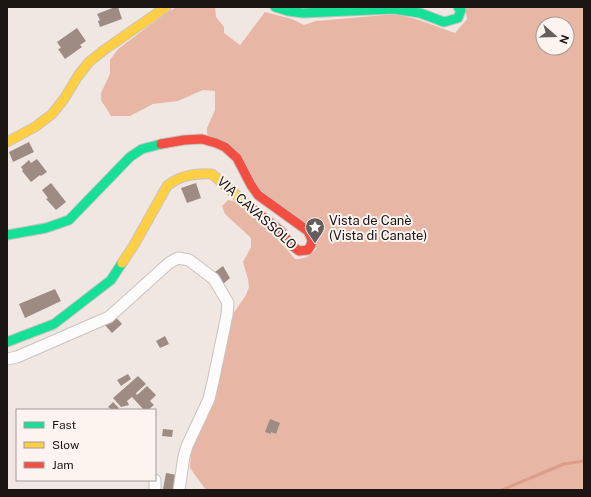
<svg xmlns="http://www.w3.org/2000/svg" width="591" height="497" font-family="'Public Sans',sans-serif">
  <rect width="100%" height="100%" fill="#f0e7e3"/>
  <path fill="#e8b6a4" fill-rule="evenodd" d="M177,7H215L216,17L224,27V33L240,45L265,12L292,19L304,25L316,21L397,14L419,20L455,33L467,19L465,7H584V490H206L190,468L191,451L200,426L231,317L246,295L249,287L248,279L243,262L251,247V238L225,214L222,206L228,200L237,202L277,238L295,259C306,259 310,256 317,248L207,134V128L215,110V91L203,90L178,101L153,104L130,116H111L101,100V93L110,74V60L118,49L169,11ZM543,24H567V48H543Z"/>
  <g fill="none" stroke-linecap="round" stroke-linejoin="round">
    <path stroke="#db9e89" stroke-width="3" d="M502,490L564,464L584,461"/>
  </g>
  <path fill="#9e8c84" d="M115,7H118L122,19L100,27L98,21L100,20L97,14Z
    M77,28L86,41L80,45L82,47L65,59L58,49L61,48L57,42Z
    M29,142L34,152L13,162L9,152Z
    M37,159L47,172L41,176L40,175L31,182L22,171L23,170L21,167L29,160L31,163Z
    M51,183L66,202L56,210L46,199L48,198L42,190Z
    M196,183L201,198L187,203L181,188Z
    M223,266L230,278L223,284L215,272Z
    M55,289L61,301L25,318L19,304Z
    M114,315L122,324L112,333L104,324Z
    M165,336L169,344L160,348L156,341Z
    M128,374L131,379L121,386L117,380Z
    M138,376L146,384L136,393L137,395L147,386L156,395L150,401L154,405L148,410H144L132,397L127,401L129,405L121,407L113,398Z
    M113,402L119,408L117,410H112L108,407Z
    M270,419L280,423L276,434L271,432V434L265,432Z
    M163,429L173,430L172,437L162,436Z
    M166,473L177,475L174,490L163,489Z"/>
  <g fill="none" stroke-linecap="round" stroke-linejoin="round">
    <defs>
      <path id="street" d="M7,359L17,357L109,317L169,263L178,258L189,260L214,279L228,303L227,315L213,382L209,399L187,446L184,456L179,490
        M155,480V490"/>
      <path id="fast" d="M275,7L288,11L303,13L394,9L420,13L444,22L458,18L461,10L458,7
        M7,235L46,228L69,220L130,157L142,149L161,144
        M7,342L54,324L111,280L122,263"/>
      <path id="slow" d="M7,142L35,127L52,114L64,99L78,76L89,62L104,50L166,7
        M122,263L134,245L167,186C180,175 196,173 212,174L249,206"/>
      <path id="jam" d="M161,144L184,140L202,139L216,143L225,147L237,158L251,185L258,195L308,231L312,240L311,245L308,250L299,251L290,244L281,231L249,206"/>
    </defs>
    <use href="#street" stroke="#cac3c0" stroke-width="13"/>
    <use href="#fast" stroke="#cac3c0" stroke-width="11"/>
    <use href="#slow" stroke="#cac3c0" stroke-width="11"/>
    <use href="#jam" stroke="#cac3c0" stroke-width="11"/>
    <use href="#street" stroke="#fdfbfb" stroke-width="11"/>
    <use href="#fast" stroke="#16e098" stroke-width="9"/>
    <use href="#slow" stroke="#ffcf43" stroke-width="9"/>
    <use href="#jam" stroke="#f24e42" stroke-width="9"/>
  </g>
  <defs>
    <symbol id="sight-pin" viewBox="-11 -11 22 30"><path d="M0 17L-7.5 6A9.5 9.5 0 1 1 7.5 6Z" fill="#665e5c" stroke="#fdf3ef"/><path d="M0-6L1.8-2.2L6-1.7L2.9 1.2L3.7 5.4L0 3.3L-3.7 5.4L-2.9 1.2L-6-1.7L-1.8-2.2Z" fill="#fff"/></symbol>
  </defs>
  <g fill-rule="evenodd">
    <use href="#sight-pin" x="304" y="216" width="22" height="30"/>
  </g>
  <g text-anchor="middle" dominant-baseline="central" stroke-width="4" stroke-linejoin="round" paint-order="stroke">
    <g font-size="13" fill="#1b1513" stroke="#fdf3ef">
      <text transform="translate(257 213) rotate(42)">VIA CAVASSOLO</text>
    </g>
    <g font-size="13" fill="#1b1513" stroke="#fdf3ef" text-anchor="start">
      <text x="329" y="220">Vista de Canè<tspan x="329" dy="15">(Vista di Canate)</tspan></text>
    </g>
  </g>
  <rect width="591" height="497" fill="none" stroke="#1b1513" stroke-width="16"/>
  <rect x="16" y="409" width="140" height="72" fill="#fdf3ef" stroke="#a39a97"/>
  <rect x="24" y="422" width="20" height="6" fill="#16e098" stroke="#a39a97"/>
  <text x="52" y="429" font-size="12" fill="#1b1513">Fast</text>
  <rect x="24" y="442" width="20" height="6" fill="#ffcf43" stroke="#a39a97"/>
  <text x="52" y="449" font-size="12" fill="#1b1513">Slow</text>
  <rect x="24" y="462" width="20" height="6" fill="#f24e42" stroke="#a39a97"/>
  <text x="52" y="469" font-size="12" fill="#1b1513">Jam</text>
  <g transform="translate(555 36) rotate(110)"><circle r="19" fill="#fdf3ef" stroke="#a39a97"/>
  <path d="M0-3L7 15L0 10L-7 15Z" fill="#665e5c"/>
  <text y="-6" font-size="11" font-weight="bold" text-anchor="middle" fill="#1b1513">N</text>
  </g>
</svg>
